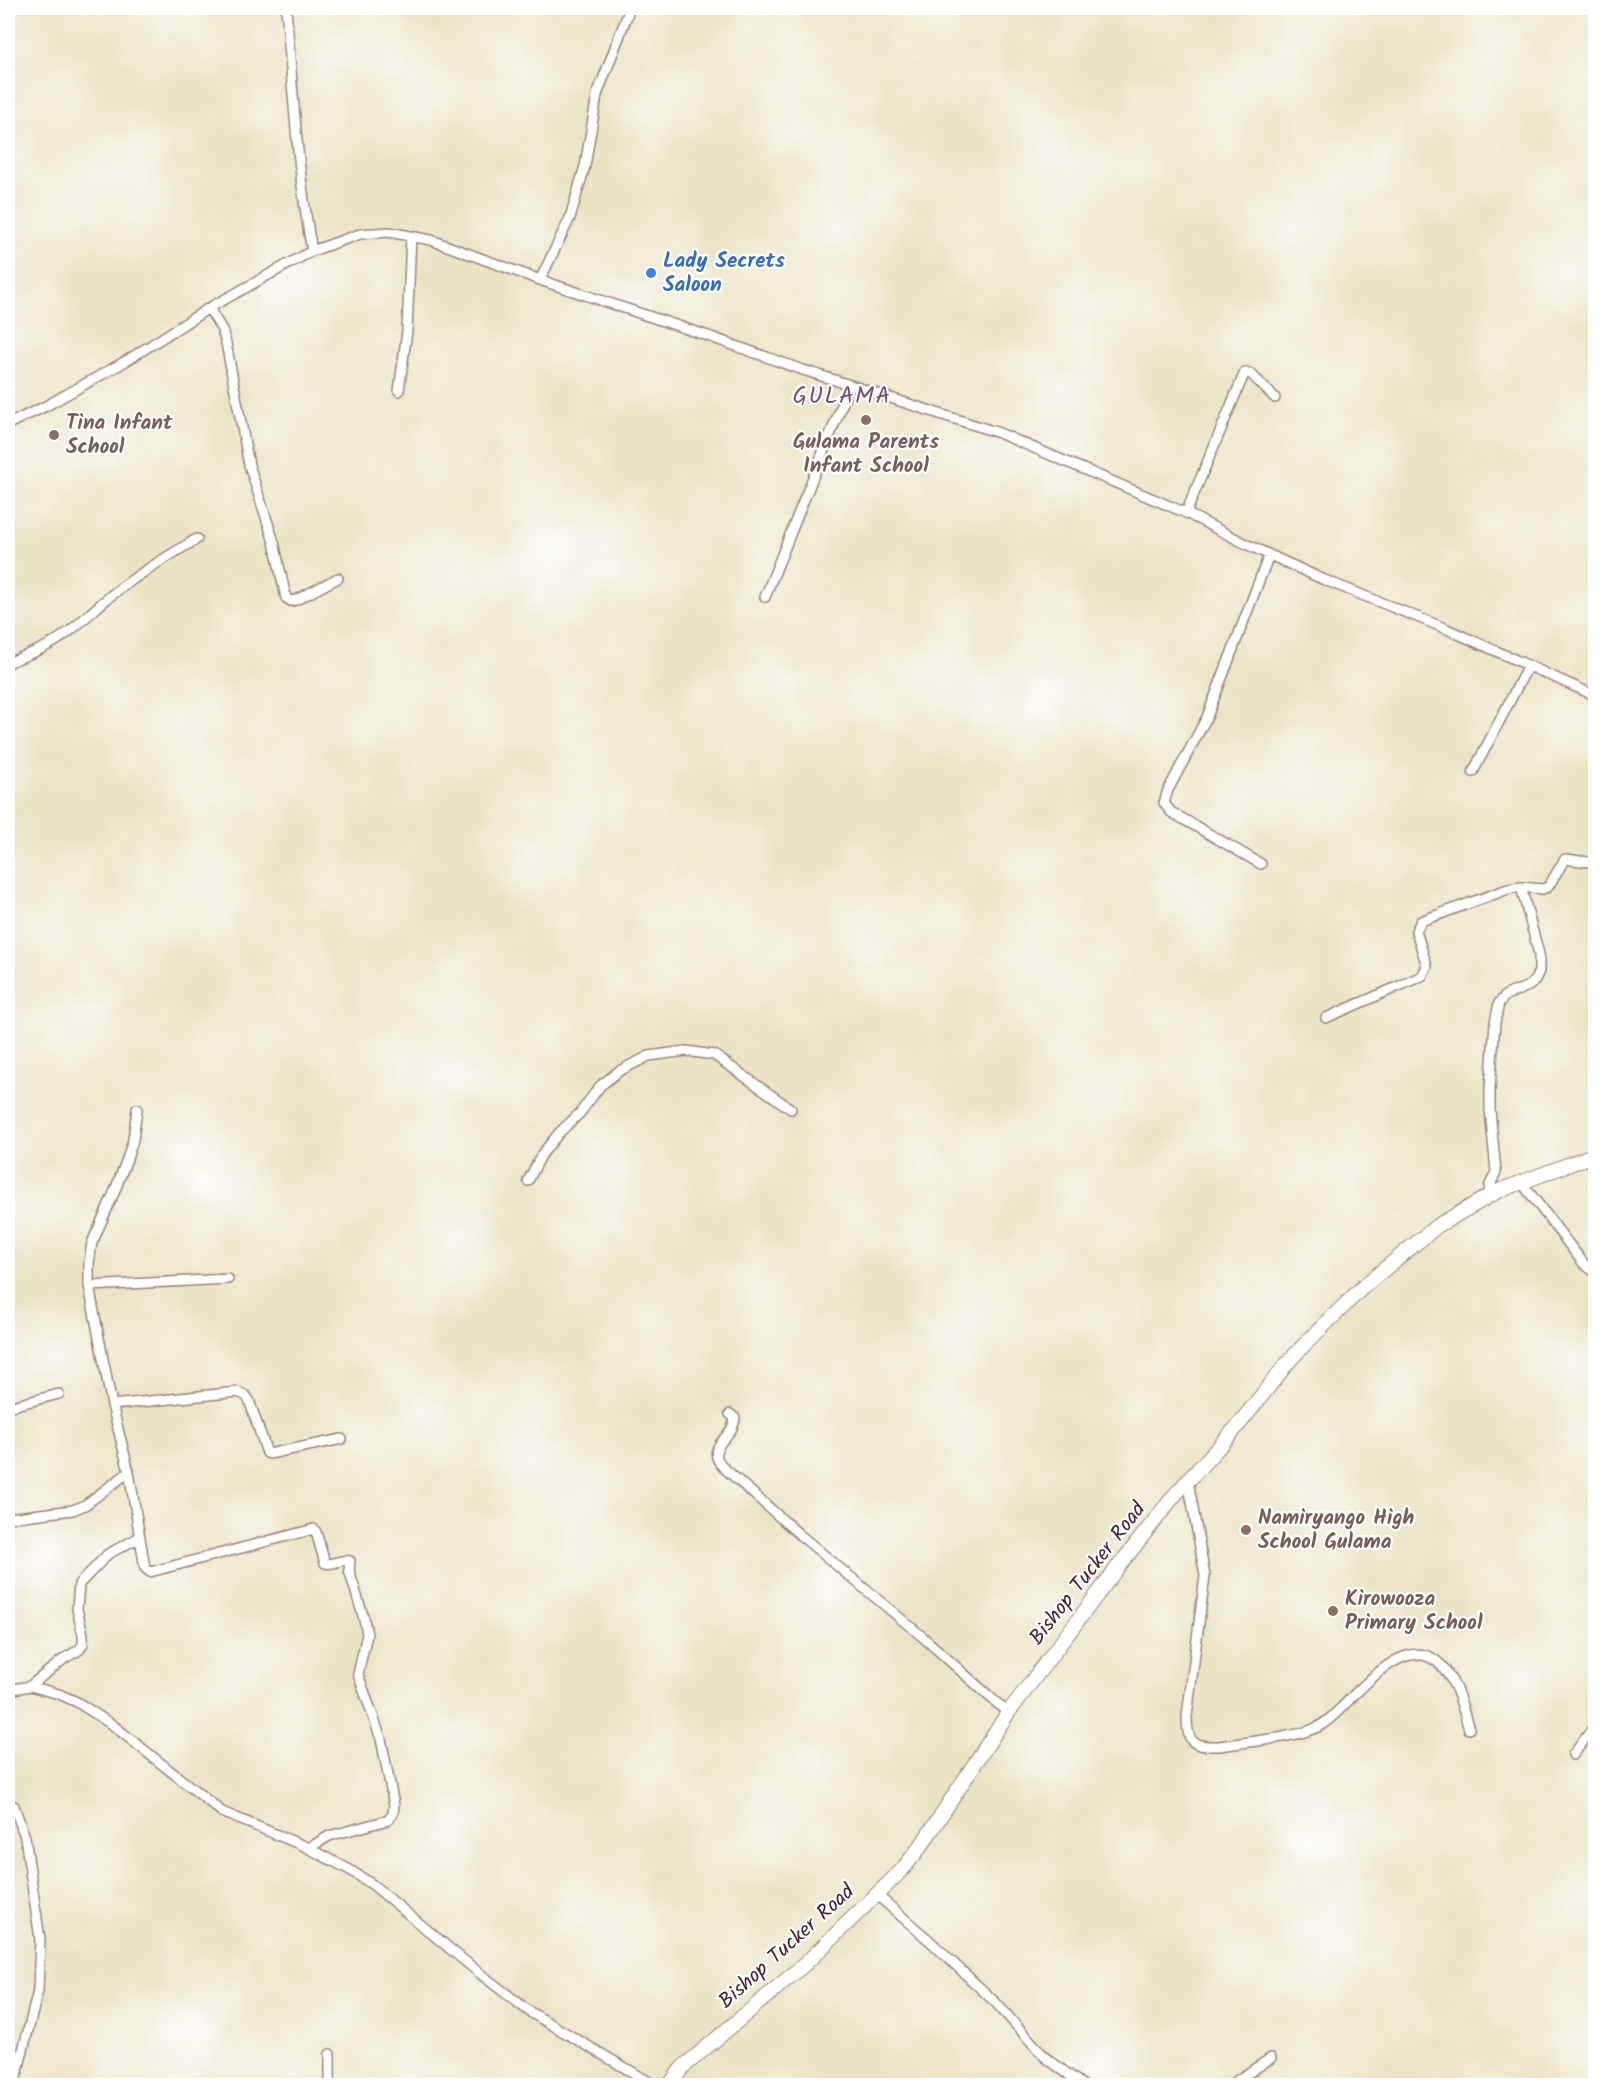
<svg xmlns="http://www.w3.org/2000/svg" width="1603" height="2093" font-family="Kalam,sans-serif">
  <rect width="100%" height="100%" fill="#fff"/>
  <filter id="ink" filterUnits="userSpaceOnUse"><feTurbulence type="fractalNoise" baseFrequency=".0167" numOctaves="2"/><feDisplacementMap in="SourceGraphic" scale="12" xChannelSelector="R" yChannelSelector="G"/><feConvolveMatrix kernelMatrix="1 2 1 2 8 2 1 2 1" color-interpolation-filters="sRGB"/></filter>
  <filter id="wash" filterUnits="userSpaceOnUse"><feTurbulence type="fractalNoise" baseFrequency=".008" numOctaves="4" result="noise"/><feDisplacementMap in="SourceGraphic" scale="24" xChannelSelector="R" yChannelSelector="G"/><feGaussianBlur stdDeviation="1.35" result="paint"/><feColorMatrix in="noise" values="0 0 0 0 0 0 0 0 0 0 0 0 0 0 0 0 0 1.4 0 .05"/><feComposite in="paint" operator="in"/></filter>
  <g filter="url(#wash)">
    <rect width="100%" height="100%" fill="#eae4c5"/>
  </g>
  <g filter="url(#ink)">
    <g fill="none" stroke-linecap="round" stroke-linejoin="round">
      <defs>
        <path id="street" d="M286,8C293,89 297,170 312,251
          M540,280L570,218L585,166L597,95L630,8
          M209,308L222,330L226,343L249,465L274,542L286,598L291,601L296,600L338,578
          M399,391L407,331L411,236
          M8,424L46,406L126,361L209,308L312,251L360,234L389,232L431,240L540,280L711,337L794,367L999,433L1186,513L1248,545L1322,579L1447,629L1596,696
          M1186,513L1245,372L1251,374L1275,398
          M765,597L850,385
          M8,663C23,656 40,651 54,642C75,630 89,613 108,598C136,575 166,557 197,539
          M1473,772L1528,666
          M1261,864L1171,812L1164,803L1168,790L1207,717L1269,555
          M1326,1018L1422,976L1427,966L1416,931L1421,921L1508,889L1521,887L1542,889L1548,887L1565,859L1596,863
          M137,1109L133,1140L127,1159L114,1193L92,1243L89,1263V1286L112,1405L129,1472L145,1568L150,1572L314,1529L316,1532L325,1563C333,1566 341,1558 350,1561L349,1570L364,1619L367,1634L358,1674L381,1739L394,1805L393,1814L388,1820L329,1836L309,1848
          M528,1181L542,1154L559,1133L580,1113L600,1086L619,1071L649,1056L686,1051L714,1055L791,1109
          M1522,1183L1584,1264L1596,1273
          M1489,1187L1496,1172L1490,1110V1088L1495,1023L1499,1003L1506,995L1529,986L1535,980L1539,971V954L1521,887
          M89,1286L228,1279
          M112,1405L238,1392L246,1396L249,1400L267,1453L269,1454L342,1439
          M8,1407L59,1394
          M730,1414L735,1418C734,1439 703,1445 723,1467L800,1535L924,1638L1008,1713
          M1188,1480L1205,1576L1187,1716C1187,1743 1192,1747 1219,1746C1244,1742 1297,1738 1318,1727C1334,1718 1346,1702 1359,1690C1389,1660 1428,1630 1454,1685C1461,1698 1464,1714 1469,1729
          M8,1518L73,1510L85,1505L129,1472
          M30,1686L65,1658L79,1650L83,1644V1635L77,1609L79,1584L108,1554L140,1537
          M8,1690L30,1686L59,1694L77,1702L114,1726L222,1812L304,1846L350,1870L373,1885L478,1972L530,2012L656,2086
          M1573,1755L1596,1724
          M877,1895L930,1941L996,2003L1045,2057L1084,2086
          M14,2086L38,1991L40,1939L25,1837L14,1806
          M330,2086V2054
          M1229,2086L1271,2058"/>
        <path id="secondary" d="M669,2086L682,2068L806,1963L902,1870L921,1846L1008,1713L1118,1567L1174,1496L1236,1428L1289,1361L1308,1341L1365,1285L1437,1226L1496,1192L1596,1154"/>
      </defs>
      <use href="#street" stroke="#9a8278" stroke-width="12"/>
      <use href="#secondary" stroke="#9a8278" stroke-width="16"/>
      <use href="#street" stroke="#fff" stroke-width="9"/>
      <use href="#secondary" stroke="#fff" stroke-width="14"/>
    </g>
  </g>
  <circle fill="#3f7fe0" stroke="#fff" stroke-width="2" cx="651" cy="273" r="6"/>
  <g fill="#8d6e63" stroke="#fff" stroke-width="2">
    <circle cx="866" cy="420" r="6"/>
    <circle cx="54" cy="435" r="6"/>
    <circle cx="1246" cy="1530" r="6"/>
    <circle cx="1333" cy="1611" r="6"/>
  </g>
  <g text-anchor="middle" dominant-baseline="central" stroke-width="4.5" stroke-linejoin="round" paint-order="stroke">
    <g font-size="21" font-weight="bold" fill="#366cbe" stroke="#fff" text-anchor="start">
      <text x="663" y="261">Lady Secrets<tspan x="663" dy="24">Saloon</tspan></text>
    </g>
    <g font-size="21" font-weight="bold" fill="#785e54" stroke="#fff" text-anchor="start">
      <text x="66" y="423">Tina Infant<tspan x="66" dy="24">School</tspan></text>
      <text x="866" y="442" text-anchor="middle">Gulama Parents<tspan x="866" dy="24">Infant School</tspan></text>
      <text x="1258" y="1518">Namiryango High<tspan x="1258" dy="24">School Gulama</tspan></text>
      <text x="1345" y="1599">Kirowooza<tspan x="1345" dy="24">Primary School</tspan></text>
    </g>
    <g font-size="21" fill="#4a1f2b" stroke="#fff">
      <text transform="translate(1088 1574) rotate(-52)">Bishop Tucker Road</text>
      <text transform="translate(787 1947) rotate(-42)">Bishop Tucker Road</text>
    </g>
    <g font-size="24" letter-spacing="1.5" fill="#785171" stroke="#fff">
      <text x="842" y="396">GULAMA</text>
    </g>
  </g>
  <rect width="1603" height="2093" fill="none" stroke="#fff" stroke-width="30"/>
</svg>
